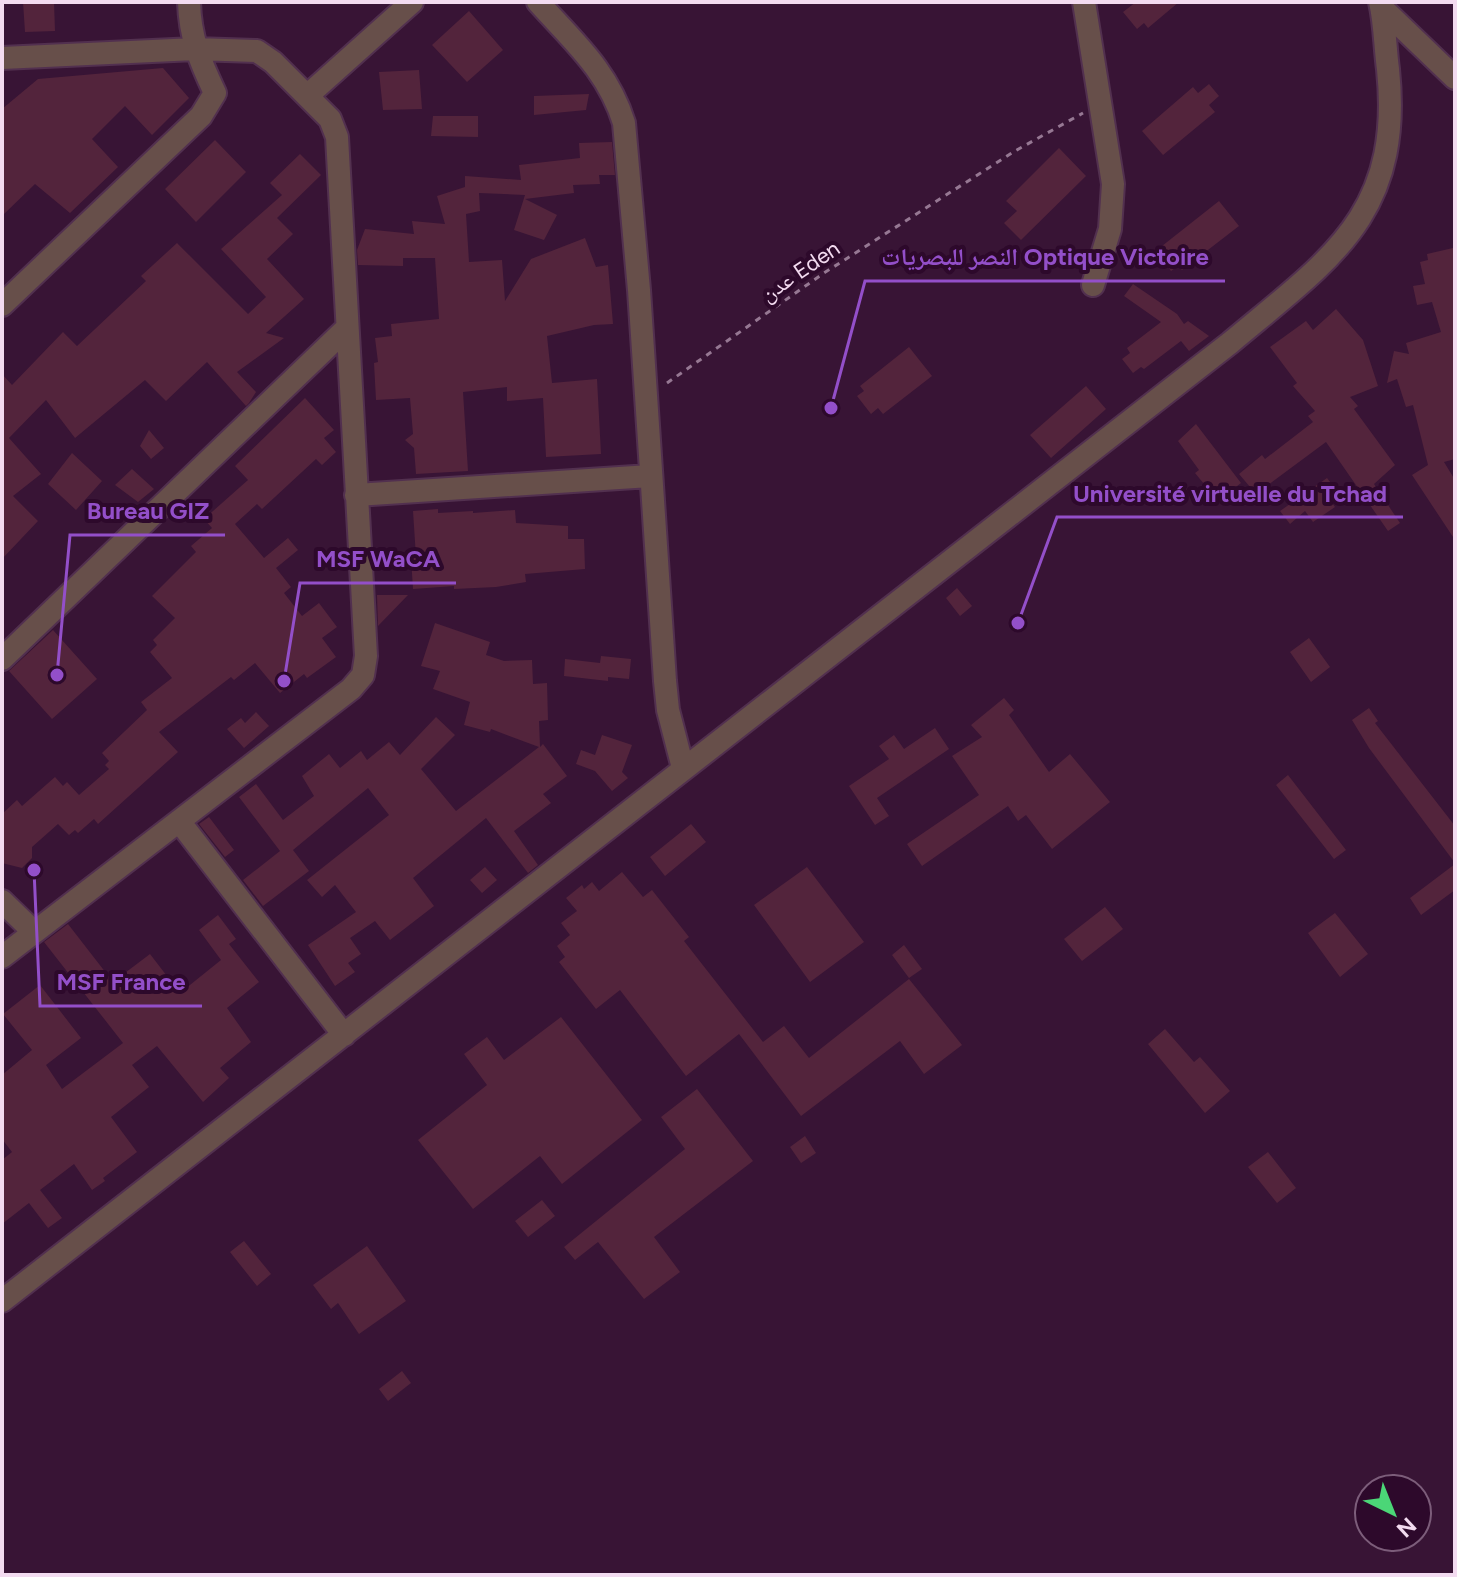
<svg xmlns="http://www.w3.org/2000/svg" width="1457" height="1577" font-family="Figtree,'Noto Naskh Arabic',sans-serif">
  <rect width="100%" height="100%" fill="#381435"/>
  <path fill="#53243c" d="M23,2H54L55,31L25,32Z
    M1136,2H1179L1148,28L1144,23L1137,29L1123,12Z
    M469,11L503,50L467,82L432,45Z
    M163,68L189,98L152,135L125,106L92,139L118,167L70,213L35,184L2,216V109L38,79Z
    M419,70L422,109L383,110L379,72Z
    M1209,84L1219,96L1209,105L1215,112L1163,155L1142,131L1193,87L1198,93Z
    M589,94L586,110L534,115V96Z
    M433,116H478V137L431,136Z
    M215,140L246,172L196,222L165,189Z
    M612,142L615,175H599L600,184L573,185L574,193L525,199L557,215L544,240L514,230L525,195L479,193L480,211L466,214L469,262L502,260L505,301L531,259L585,238L596,267L608,265L613,324L594,325L547,336L552,383L597,379L601,454L546,457L543,398L507,401V387L463,392L468,471L416,474L414,448L405,440L413,434L410,398L376,400L374,363L378,362L375,338L392,336L391,324L439,319L435,258H403V266L358,265L357,250L365,229L414,234L412,221L445,224L437,196L465,187V176L521,180L519,165L580,158L579,143Z
    M1059,148L1086,176L1021,240L1004,223L1017,211L1006,201Z
    M300,154L321,175L277,218L293,234L267,259L304,299L266,333L284,338L237,372L256,392L249,403L246,406L207,362L166,401L145,380L75,438L46,400L9,438L41,474L13,496L38,521L2,559V374L12,385L63,332L77,346L146,281L141,276L177,243L248,314L266,297L221,249L282,195L270,183Z
    M1219,201L1239,226L1182,270L1178,266L1171,271L1160,256L1166,251L1162,246Z
    M1453,248L1455,459L1444,462L1455,480V540L1412,475L1428,465L1413,405L1406,407L1397,379L1387,383L1394,351L1409,354L1406,343L1441,332L1432,302L1417,305L1413,286L1425,284L1420,262L1428,260L1427,254Z
    M1133,284L1177,314L1184,324L1188,321L1209,336L1189,351L1181,341L1144,369L1141,367L1133,373L1122,359L1130,353L1127,348L1161,322L1124,296Z
    M1336,309L1363,340L1378,386L1350,397L1358,406L1354,409L1395,465L1374,484L1400,523L1388,531L1326,442L1256,494L1239,474L1262,455L1265,459L1313,422L1308,416L1315,411L1293,386L1297,383L1270,347L1306,321L1313,330Z
    M909,347L932,376L883,414L878,408L871,414L857,396L864,391L860,386Z
    M1086,386L1106,409L1051,458L1030,435Z
    M305,398L334,430L324,438L336,452L322,465L316,459L262,509L257,504L235,524L264,558L288,538L298,550L276,568L291,587L284,593L302,616L319,603L337,627L322,638L336,657L307,678L304,674L280,693L255,663L234,680L231,677L159,732L178,752L98,824L94,819L78,833L75,830L69,835L58,824L32,847V858L22,868L2,863V814L17,800L22,806L55,777L63,786L67,782L79,795L109,769L105,765L109,761L102,753L147,710L141,702L172,678L150,652L157,645L153,640L175,618L152,596L196,552L191,546L212,528L204,519L248,480L235,466Z
    M1196,424L1241,483L1218,501L1195,473L1199,470L1178,441Z
    M149,430L164,448L151,459L140,446Z
    M72,453L102,481L76,510L48,484Z
    M132,469L154,489L138,502L115,485Z
    M1327,478L1334,487L1325,494L1335,507L1313,522L1305,511L1290,524L1280,511Z
    M438,509V513L473,511V513L515,510L516,523L568,526V539H584L585,569L525,574L526,582L496,587L454,589V586L413,589L411,558L416,557L413,511Z
    M957,588L972,606L960,616L946,598Z
    M377,595H408L378,626Z
    M435,623L490,642L486,655L504,661L532,660L533,684L547,683L548,720L539,721L540,747L543,744L567,776L543,794L551,803L514,831L538,865L528,873L486,818L413,878L434,906L390,940L375,921L350,938L361,954L348,963L355,972L335,986L308,945L356,912L335,885L322,897L307,880L389,815L368,788L293,850L309,871L263,906L243,880L280,851L239,797L256,784L283,820L314,796L302,776L329,754L340,768L361,751L367,760L389,742L400,755L436,717L455,735L421,769L456,811L539,747L491,729L490,732L464,725L470,702L433,689L440,671L421,666Z
    M53,630L97,679L52,719L9,671Z
    M1309,638L1330,667L1311,682L1290,652Z
    M601,656L631,659L629,679L608,677V681L564,676L565,659L600,663Z
    M1004,698L1014,710L1009,715L1049,772L1070,754L1110,802L1052,849L1026,815L1018,821L1008,806L922,866L907,844L979,795L952,756L982,737L971,725Z
    M1369,708L1378,721L1375,723L1455,826V863L1369,748L1352,720Z
    M256,712L269,726L244,748L227,729L241,718L245,723Z
    M935,728L949,749L877,798L889,816L875,825L849,786L889,759L879,746L894,735L904,749Z
    M602,735L632,745L622,772L628,778L612,791L595,771L576,764L581,750L595,755Z
    M1288,775L1346,850L1334,859L1276,785Z
    M209,817L234,850L225,857L199,824Z
    M691,824L706,842L665,876L650,857Z
    M1455,864V890L1421,915L1410,898Z
    M485,867L497,880L482,893L470,880Z
    M807,867L864,942L810,982L754,905Z
    M622,872L643,897L652,890L689,937L684,941L763,1042L784,1026L809,1058L909,979L962,1045L924,1074L900,1041L801,1116L739,1034L686,1076L620,990L596,1009L559,962L565,957L557,946L570,935L561,923L577,911L566,898L582,885L584,889L592,882L599,891Z
    M1105,907L1123,929L1082,961L1064,939Z
    M1335,913L1368,954L1340,977L1308,933Z
    M218,915L236,939L229,944L259,982L227,1008L251,1042L220,1068L229,1078L203,1102L157,1046L132,1065L149,1087L111,1117L137,1152L103,1178L105,1181L92,1190L74,1164L40,1190L62,1218L48,1228L29,1203L2,1224V1160L12,1152L2,1139V1075L32,1050L3,1014L40,985L81,1038L46,1065L62,1089L123,1043L44,942L68,924L113,982L150,954L180,993L221,960L199,930Z
    M904,945L922,969L909,978L892,955Z
    M561,1017L642,1120L562,1184L540,1156L473,1209L418,1140L487,1085L464,1054L487,1037L504,1060Z
    M1165,1029L1194,1062L1200,1057L1230,1091L1205,1113L1148,1044Z
    M697,1089L753,1161L654,1237L680,1272L644,1299L598,1242L575,1260L564,1247L685,1149L661,1117Z
    M805,1136L816,1153L801,1163L790,1147Z
    M1268,1152L1296,1188L1277,1203L1248,1167Z
    M542,1200L555,1216L528,1237L515,1221Z
    M244,1241L271,1274L257,1286L230,1252Z
    M367,1246L406,1301L359,1334L338,1303L331,1309L313,1285Z
    M402,1371L411,1383L388,1401L379,1389Z"/>
  <g fill="none" stroke-linecap="round" stroke-linejoin="round">
    <defs>
      <path id="minor" d="M538,2C574,42 608,71 624,123L639,290L665,681L668,710L683,768
        M1084,2L1113,184L1110,229L1093,285
        M1381,7L1455,78
        M2,58L195,49L257,51L273,62L330,119L337,137L366,656L363,675L351,689L2,957
        M307,96L412,2
        M2,305L201,116L215,93C200,61 190,38 189,2
        M356,495L650,476
        M2,659L347,328
        M179,821L344,1035
        M2,901L34,932
        M2,1301L1230,343C1330,259 1403,215 1388,69C1385,47 1385,23 1380,2"/>
    </defs>
    <use href="#minor" stroke="#52304f" stroke-width="26"/>
    <path stroke="#967893" stroke-width="3" stroke-dasharray="6 6" stroke-linecap="butt" d="M667,383L824,273L1015,151L1083,113"/>
    <use href="#minor" stroke="#674f4a" stroke-width="22"/>
  </g>
  <g text-anchor="middle" dominant-baseline="central" stroke-width="8" stroke-linejoin="round" paint-order="stroke">
    <g font-size="22" fill="#f3dbf0" stroke="#2d092b">
      <text transform="translate(800 271) rotate(-34)">عدن Eden</text>
    </g>
  </g>
  <path fill="none" stroke="#934fc9" stroke-width="3" d="M831 408L865 281H1225M1018 623L1057 517H1403M57 675L70 535H225M284 681L300 583H456M34 870L40 1006H202"/>
  <g fill="#934fc9" stroke="#2d092b" stroke-width="3">
    <circle cx="831" cy="408" r="8"/>
    <circle cx="1018" cy="623" r="8"/>
    <circle cx="57" cy="675" r="8"/>
    <circle cx="284" cy="681" r="8"/>
    <circle cx="34" cy="870" r="8"/>
  </g>
  <g font-size="24" text-anchor="middle" font-weight="bold" fill="#934fc9" stroke="#2d092b" stroke-width="8" stroke-linejoin="round" paint-order="stroke">
    <text x="1045" y="265">النصر للبصريات Optique Victoire</text>
    <text x="1230" y="502">Université virtuelle du Tchad</text>
    <text x="148" y="519">Bureau GIZ</text>
    <text x="378" y="567">MSF WaCA</text>
    <text x="121" y="990">MSF France</text>
  </g>
  <rect width="1457" height="1577" fill="none" stroke="#f3dbf0" stroke-width="8"/>
  <g transform="translate(1393 1513) rotate(137)"><circle r="38" fill="#2d092b" stroke="#7c5d7a" stroke-width="2"/>
  <path d="M0-6L14 30L0 20L-14 30Z" fill="#4bd677"/>
  <text y="-12" font-size="22" font-weight="bold" text-anchor="middle" fill="#f3dbf0">N</text>
  </g>
</svg>
